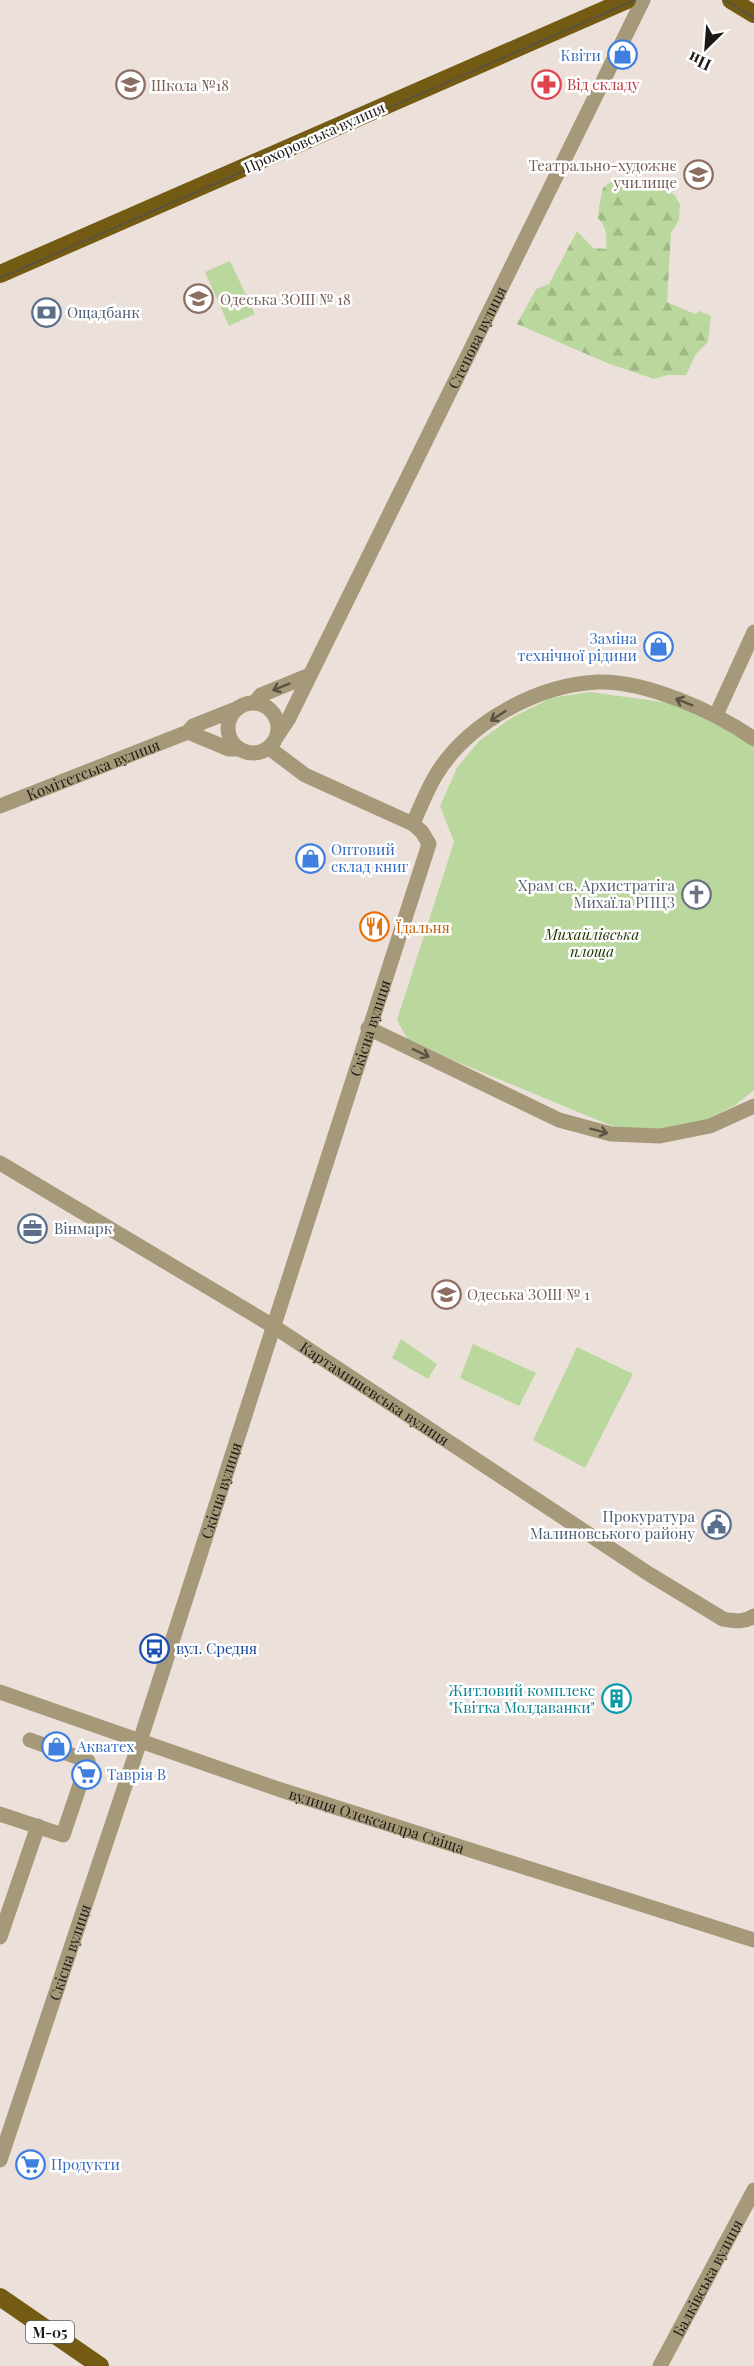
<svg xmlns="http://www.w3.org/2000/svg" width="754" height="2366" font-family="'Playfair Display',serif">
  <defs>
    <pattern id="forest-firs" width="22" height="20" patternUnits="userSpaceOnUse" patternTransform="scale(1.5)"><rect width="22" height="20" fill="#bad89d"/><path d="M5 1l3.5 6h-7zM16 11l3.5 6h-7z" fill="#9fb986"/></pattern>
  </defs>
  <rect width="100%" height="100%" fill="#ece1da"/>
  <path fill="url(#forest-firs)" d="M617,177L667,189L675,195L680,205L679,220L671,233L667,302L695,314L700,311L711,316L708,342L696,354L686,375H668L654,379L607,363L517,324L536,289L549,284L577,231L593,248L606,249C607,236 607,228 598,218C598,208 601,198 603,188Z"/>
  <path fill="#bad89d" d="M230,261L255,314L229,326L205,272Z
    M590,692L677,704L720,724L754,746V1090L734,1106L690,1128L629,1133L409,1042L397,1020L454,842L440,806L457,768L479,741L513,717L551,698Z
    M401,1339L437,1364L428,1379L392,1358Z
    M473,1344L536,1373L519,1406L460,1378Z
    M577,1347L633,1374L585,1468L533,1440Z"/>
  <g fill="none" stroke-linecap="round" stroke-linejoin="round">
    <g stroke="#a69979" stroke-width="15">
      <path d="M255,702L261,695L310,675"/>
      <circle cx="253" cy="728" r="25"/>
      <path d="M716,715L754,632"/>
      <path d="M188,732L229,749H239"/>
      <path id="s1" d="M277,736L289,718L643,0"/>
      <path id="s2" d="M0,806L188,732L193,726L236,709"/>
      <path d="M413,824C420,807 427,790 436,775C468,722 538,685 597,682C645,680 716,712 754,739"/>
      <path d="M368,1028L559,1120L611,1134L660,1136L710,1126L754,1106"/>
      <path id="s3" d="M0,1163L273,1326L649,1574L723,1619C735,1621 744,1623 754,1616"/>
      <path id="s4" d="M0,1692L278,1789L754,1940"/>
      <path d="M0,1814L63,1835L88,1761L30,1740"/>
      <path d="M0,1937L38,1826"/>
      <path id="s5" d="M0,2160L140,1741L429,844L422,832L413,824L305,775L269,748"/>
      <path id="s6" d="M660,2366L754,2190"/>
    </g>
    <path stroke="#735b14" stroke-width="18" d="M731,0L754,14
      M0,274L627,0
      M0,2297L100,2366"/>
    <path stroke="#56514c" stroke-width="1.5" d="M725,0L754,18
      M0,278L635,0"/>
  </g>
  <defs><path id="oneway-shaft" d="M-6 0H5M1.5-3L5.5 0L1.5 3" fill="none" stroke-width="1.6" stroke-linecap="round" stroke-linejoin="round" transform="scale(1.5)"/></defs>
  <g stroke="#5a5242">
    <use href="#oneway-shaft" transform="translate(281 687) rotate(158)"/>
    <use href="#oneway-shaft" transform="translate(684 702) rotate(-158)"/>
    <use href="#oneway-shaft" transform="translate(498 716) rotate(147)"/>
    <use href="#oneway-shaft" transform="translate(421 1053) rotate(26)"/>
    <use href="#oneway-shaft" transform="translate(599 1131) rotate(15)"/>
  </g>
  <defs>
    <symbol id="shop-ring" viewBox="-11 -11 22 22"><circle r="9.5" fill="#fff" stroke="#3f7fe0" stroke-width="1.5"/><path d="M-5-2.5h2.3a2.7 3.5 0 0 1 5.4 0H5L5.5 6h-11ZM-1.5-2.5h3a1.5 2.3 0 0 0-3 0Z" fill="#3f7fe0"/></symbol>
    <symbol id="pharmacy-ring" viewBox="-11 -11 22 22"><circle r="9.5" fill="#fff" stroke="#e0444e" stroke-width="1.5"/><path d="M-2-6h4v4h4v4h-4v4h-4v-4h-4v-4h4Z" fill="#e0444e"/></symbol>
    <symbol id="school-ring" viewBox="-11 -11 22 22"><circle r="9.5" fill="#fff" stroke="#8d6e63" stroke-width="1.5"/><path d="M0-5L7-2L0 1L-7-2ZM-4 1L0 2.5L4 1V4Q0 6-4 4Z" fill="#8d6e63"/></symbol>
    <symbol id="university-ring" viewBox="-11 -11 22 22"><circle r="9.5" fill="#fff" stroke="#8d6e63" stroke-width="1.5"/><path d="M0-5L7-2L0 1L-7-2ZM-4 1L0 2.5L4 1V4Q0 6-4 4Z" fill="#8d6e63"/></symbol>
    <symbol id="bank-ring" viewBox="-11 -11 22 22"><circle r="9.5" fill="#fff" stroke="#5c6f8a" stroke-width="1.5"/><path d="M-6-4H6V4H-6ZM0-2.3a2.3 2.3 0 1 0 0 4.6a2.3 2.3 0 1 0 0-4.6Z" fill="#5c6f8a"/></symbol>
    <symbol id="church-ring" viewBox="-11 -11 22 22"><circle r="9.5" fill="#fff" stroke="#6b7280" stroke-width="1.5"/><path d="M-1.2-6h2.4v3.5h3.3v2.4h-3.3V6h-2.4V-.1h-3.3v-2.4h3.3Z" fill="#6b7280"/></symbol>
    <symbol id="restaurant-ring" viewBox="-11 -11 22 22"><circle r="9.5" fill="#fff" stroke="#e8710a" stroke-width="1.5"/><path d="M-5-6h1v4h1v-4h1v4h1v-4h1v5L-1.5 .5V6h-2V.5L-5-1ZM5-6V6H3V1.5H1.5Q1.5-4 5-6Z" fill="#e8710a"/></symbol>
    <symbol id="office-ring" viewBox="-11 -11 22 22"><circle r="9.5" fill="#fff" stroke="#5c6f8a" stroke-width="1.5"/><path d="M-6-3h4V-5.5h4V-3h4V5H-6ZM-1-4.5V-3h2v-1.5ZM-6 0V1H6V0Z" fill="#5c6f8a"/></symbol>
    <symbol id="civic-ring" viewBox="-11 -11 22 22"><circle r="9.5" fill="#fff" stroke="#5c6f8a" stroke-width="1.5"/><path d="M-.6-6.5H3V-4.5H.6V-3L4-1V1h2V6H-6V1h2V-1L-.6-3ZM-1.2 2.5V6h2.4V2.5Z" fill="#5c6f8a"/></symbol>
    <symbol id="bus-ring" viewBox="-11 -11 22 22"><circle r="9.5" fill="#fff" stroke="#1a4fb4" stroke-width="1.5"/><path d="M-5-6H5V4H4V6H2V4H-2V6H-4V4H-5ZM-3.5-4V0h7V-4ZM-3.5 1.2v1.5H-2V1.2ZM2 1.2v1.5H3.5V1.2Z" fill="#1a4fb4"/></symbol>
    <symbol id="building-ring" viewBox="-11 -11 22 22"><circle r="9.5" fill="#fff" stroke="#0f9aa8" stroke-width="1.5"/><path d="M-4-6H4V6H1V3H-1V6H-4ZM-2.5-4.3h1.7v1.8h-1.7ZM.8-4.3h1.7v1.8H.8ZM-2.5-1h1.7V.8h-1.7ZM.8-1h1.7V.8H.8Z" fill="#0f9aa8"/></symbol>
    <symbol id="supermarket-ring" viewBox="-11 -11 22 22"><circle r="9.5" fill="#fff" stroke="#3f7fe0" stroke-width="1.5"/><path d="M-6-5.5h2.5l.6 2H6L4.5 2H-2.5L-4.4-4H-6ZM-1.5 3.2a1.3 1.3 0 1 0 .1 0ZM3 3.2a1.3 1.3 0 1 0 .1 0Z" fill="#3f7fe0"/></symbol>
  </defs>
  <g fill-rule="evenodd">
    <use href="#shop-ring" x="606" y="38" width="33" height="33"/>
    <use href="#pharmacy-ring" x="530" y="68" width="33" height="33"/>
    <use href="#school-ring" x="114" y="68" width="33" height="33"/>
    <use href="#university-ring" x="682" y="158" width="33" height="33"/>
    <use href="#school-ring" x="182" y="282" width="33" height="33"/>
    <use href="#bank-ring" x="30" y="296" width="33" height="33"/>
    <use href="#shop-ring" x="642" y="630" width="33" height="33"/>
    <use href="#shop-ring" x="294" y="842" width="33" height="33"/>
    <use href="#church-ring" x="680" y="878" width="33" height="33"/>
    <use href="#restaurant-ring" x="358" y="910" width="33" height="33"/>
    <use href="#office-ring" x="16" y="1212" width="33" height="33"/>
    <use href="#school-ring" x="430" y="1278" width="33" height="33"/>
    <use href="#civic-ring" x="700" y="1508" width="33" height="33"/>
    <use href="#bus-ring" x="138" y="1632" width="33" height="33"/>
    <use href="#building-ring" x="600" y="1682" width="33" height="33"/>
    <use href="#shop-ring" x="40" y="1730" width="33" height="33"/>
    <use href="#supermarket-ring" x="70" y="1758" width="33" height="33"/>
    <use href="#supermarket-ring" x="14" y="2148" width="33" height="33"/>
  </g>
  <g text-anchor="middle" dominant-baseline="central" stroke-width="5" stroke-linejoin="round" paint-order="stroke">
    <rect fill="#fff" stroke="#605d5b" stroke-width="1.5" x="26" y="2321" width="48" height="22" rx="4.5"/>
    <g font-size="14" font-weight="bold" fill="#1c1815">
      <text x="50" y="2332">М-05</text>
    </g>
    <g font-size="15" fill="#366cbe" stroke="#fff" text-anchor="start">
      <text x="601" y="55" text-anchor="end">Квіти</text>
      <text x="637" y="638" text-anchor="end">Заміна<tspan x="637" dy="17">технічної рідини</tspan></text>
      <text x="331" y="849">Оптовий<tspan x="331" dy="17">склад книг</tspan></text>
      <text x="77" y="1746">Акватех</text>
      <text x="107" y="1774">Таврія В</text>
      <text x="51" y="2164">Продукти</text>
    </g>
    <g font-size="15" fill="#be3a42" stroke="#fff" text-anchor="start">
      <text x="567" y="84">Від складу</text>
    </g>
    <g font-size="15" fill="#785e54" stroke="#fff" text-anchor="start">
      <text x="151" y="85">Школа №18</text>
      <text x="677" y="165" text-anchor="end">Театрально-художнє<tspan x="677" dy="17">училище</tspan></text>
      <text x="220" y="299">Одеська ЗОШ № 18</text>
      <text x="467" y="1294">Одеська ЗОШ № 1</text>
    </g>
    <g font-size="15" fill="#1c1815" stroke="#fff">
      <text transform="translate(314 137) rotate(-24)">Прохоровська вулиця</text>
      <text stroke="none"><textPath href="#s1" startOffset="446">Степова вулиця</textPath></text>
      <text stroke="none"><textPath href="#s2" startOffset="100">Комітетська вулиця</textPath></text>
      <text stroke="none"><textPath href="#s5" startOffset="1191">Cкісна вулиця</textPath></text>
      <text stroke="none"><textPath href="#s3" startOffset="440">Картамишевська вулиця</textPath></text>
      <text stroke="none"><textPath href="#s5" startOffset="705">Cкісна вулиця</textPath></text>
      <text stroke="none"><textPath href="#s4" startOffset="398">вулиця Олександра Свіща</textPath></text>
      <text stroke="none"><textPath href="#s5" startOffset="219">Cкісна вулиця</textPath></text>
      <text stroke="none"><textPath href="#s6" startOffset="100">Балківська вулиця</textPath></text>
    </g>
    <g font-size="15" fill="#4e5e75" stroke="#fff" text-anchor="start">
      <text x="67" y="312">Ощадбанк</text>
      <text x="54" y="1228">Вінмарк</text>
      <text x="695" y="1516" text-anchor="end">Прокуратура<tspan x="695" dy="17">Малиновського району</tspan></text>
    </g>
    <g font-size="15" fill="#5b616d" stroke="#fff" text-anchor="end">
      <text x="675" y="885">Храм св. Архистратіга<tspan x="675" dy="17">Михаїла РПЦЗ</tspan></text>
    </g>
    <g font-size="15" fill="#c56008" stroke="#fff" text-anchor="start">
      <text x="396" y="927">Їдальня</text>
    </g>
    <g font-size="15" font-style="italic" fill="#203600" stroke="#fff">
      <text x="592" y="934">Михайлівська<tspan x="592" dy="17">площа</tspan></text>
    </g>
    <g font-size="15" fill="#164399" stroke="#fff" text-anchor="start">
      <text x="176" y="1648">вул. Средня</text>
    </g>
    <g font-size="15" fill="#0d838f" stroke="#fff" text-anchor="end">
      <text x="595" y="1690">Житловий комплекс<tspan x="595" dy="17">"Квітка Молдаванки"</tspan></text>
    </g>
  </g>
  <g transform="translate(706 48) rotate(205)" stroke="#ffffff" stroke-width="4.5" paint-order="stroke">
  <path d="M0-4.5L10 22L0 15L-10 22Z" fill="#1c1815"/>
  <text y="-9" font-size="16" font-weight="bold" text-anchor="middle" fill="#1c1815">Пн</text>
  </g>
</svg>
